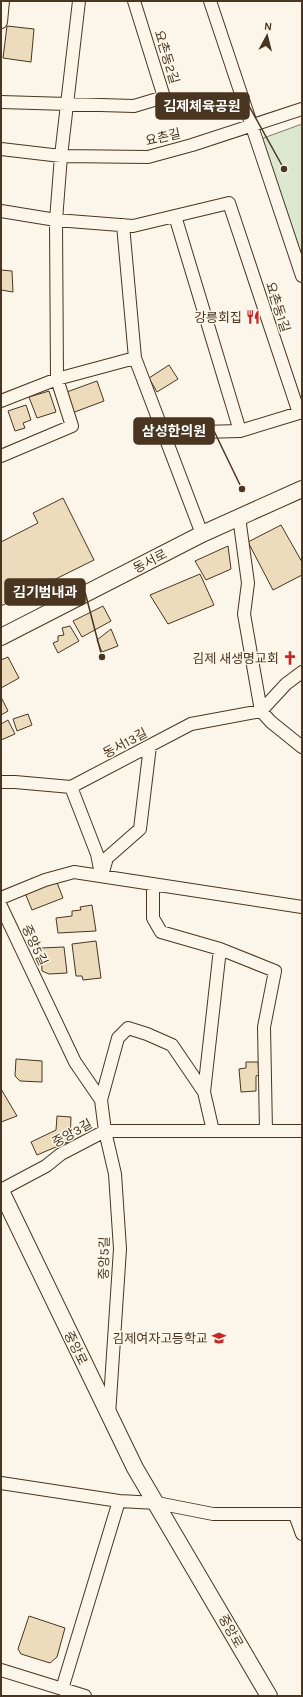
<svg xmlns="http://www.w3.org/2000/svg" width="303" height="1697" font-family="Karla,'Noto Sans KR',sans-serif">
  <rect width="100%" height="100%" fill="#fbf6e9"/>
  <path fill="#dce7d0" stroke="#887966" d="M302,124V257L275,199L258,140Z"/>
  <path fill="#ecdcbc" stroke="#4a3520" d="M7,26L34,29L31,62L3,58Z
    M1,270L12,271L13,292L1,290Z
    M169,365L178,379L157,392L149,378Z
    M97,381L104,401L72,413L64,393Z
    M49,391L56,412L37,418L29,397Z
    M26,405L31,420L23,423L25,428L15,431L8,411Z
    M63,498L94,560L1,606V542L38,523L33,513Z
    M281,525L302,562V575L273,590L248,542Z
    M228,546L231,569L206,580L195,561Z
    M200,574L214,605L168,624L150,595Z
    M103,606L111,621L82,637L73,621Z
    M70,626L79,641L58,653L53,643L58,641V636L64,635L62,628Z
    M111,629L118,646L102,652L97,640Z
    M8,657L19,678L1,688V660Z
    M1,697L8,711L1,715Z
    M28,714L32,725L17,731L13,719Z
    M8,720L15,734L1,740V724Z
    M56,880L63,898L32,910L25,893Z
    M92,905L96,931L58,933L56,918L72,916V911L81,910L80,907Z
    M96,941L101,978L83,980L82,976H76L72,944Z
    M64,947L67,973L49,974L42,971L41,948Z
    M16,1059L42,1061V1082L20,1081L15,1076Z
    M246,1062H258L259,1075L256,1076V1091L241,1092L239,1069L246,1068Z
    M1,1089L17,1116L1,1122Z
    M57,1116L71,1117L70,1141L37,1155L31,1142L56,1130Z
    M29,1616L65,1628L57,1657L50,1663L21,1654L18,1649Z"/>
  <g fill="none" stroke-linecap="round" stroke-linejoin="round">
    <defs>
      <path id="street" d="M210,1L302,276
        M1,22L3,1
        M1,102L134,106L164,97L134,1
        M1,149L61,156L148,157L192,145L302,109
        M1,211L56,220L133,226L229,203L299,413L240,431L164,433
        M175,216L240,431
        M123,225L135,358L202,534
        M1,401L57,379L135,358
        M1,456L72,426L57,379L56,220L61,156L79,1
        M239,517L248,583L244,614L261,711L271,722L302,747
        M1,782H15L71,787L191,724L261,711L286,684L302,672
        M71,787L97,854L101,874
        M102,875L107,858L140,829L150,746
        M153,885V918L161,932L220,949L275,971L264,1027L266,1131
        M1,898L45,880L74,872L302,907
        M1,906L75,1062L101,1100L105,1131L115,1174L120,1249L109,1415
        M204,1092L220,949
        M101,1100L118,1038L128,1028L147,1034L172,1045L204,1092L213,1131
        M1,1190L46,1166L61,1154L105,1131H302
        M1,1483L119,1501L157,1503L213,1514H302
        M295,1515L302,1534
        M1,1670L85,1696
        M62,1689L119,1501"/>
      <path id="secondary" d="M1,637L202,534L302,489
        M1,1191L135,1468L269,1696"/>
    </defs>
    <use href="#street" stroke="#4a3520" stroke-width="14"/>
    <use href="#secondary" stroke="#4a3520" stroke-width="18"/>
    <use href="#street" stroke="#fbf6e9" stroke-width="12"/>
    <use href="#secondary" stroke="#fbf6e9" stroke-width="16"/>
  </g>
  <defs>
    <symbol id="restaurant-bare" viewBox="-9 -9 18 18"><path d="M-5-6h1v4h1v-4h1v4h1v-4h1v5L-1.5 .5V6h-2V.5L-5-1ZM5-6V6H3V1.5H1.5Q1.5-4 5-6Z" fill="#c62828" stroke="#fbf6e9" stroke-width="2.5" paint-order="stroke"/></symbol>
    <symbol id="church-bare" viewBox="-9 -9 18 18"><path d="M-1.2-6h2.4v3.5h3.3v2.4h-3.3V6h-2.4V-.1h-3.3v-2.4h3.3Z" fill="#c62828" stroke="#fbf6e9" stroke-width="2.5" paint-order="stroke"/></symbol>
    <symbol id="school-bare" viewBox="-9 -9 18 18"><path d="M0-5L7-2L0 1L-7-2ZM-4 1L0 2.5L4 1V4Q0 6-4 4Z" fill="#c62828" stroke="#fbf6e9" stroke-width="2.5" paint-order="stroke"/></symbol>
  </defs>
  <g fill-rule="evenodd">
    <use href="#restaurant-bare" x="243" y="307" width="20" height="20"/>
    <use href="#church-bare" x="280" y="648" width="20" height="20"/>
    <use href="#school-bare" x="209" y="1328" width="20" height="20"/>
  </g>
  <g text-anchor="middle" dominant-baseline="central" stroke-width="3" stroke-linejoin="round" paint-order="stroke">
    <g font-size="13" fill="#4a3520" stroke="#fbf6e9">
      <text transform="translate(167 57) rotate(73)">요촌동2길</text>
      <text transform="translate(163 137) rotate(-13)">요촌길</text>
      <text transform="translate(278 307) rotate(72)">요촌동1길</text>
      <text transform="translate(150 561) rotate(-27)">동서로</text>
      <text transform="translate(125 743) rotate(-28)">동서13길</text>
      <text transform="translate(35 945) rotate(65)">중앙5길</text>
      <text transform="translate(72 1133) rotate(-29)">중앙3길</text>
      <text transform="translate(104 1258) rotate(-89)">중앙5길</text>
      <text transform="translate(76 1348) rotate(64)">중앙로</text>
      <text transform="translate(231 1631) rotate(60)">중앙로</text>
    </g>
    <g font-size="13" fill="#4a3520" stroke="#fbf6e9" text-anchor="end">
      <text x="242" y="317">강릉회집</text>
      <text x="279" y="658">김제 새생명교회</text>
      <text x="208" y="1338">김제여자고등학교</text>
    </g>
  </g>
  <path fill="none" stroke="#4a3520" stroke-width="1.5" d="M284 169L249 106M242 489L214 431M102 657L85 592"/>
  <g fill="#4a3520" stroke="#fbf6e9" stroke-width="1.5">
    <circle cx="284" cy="169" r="4"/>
    <circle cx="242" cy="489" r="4"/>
    <circle cx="102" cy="657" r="4"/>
  </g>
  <g fill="#4a3520" stroke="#4a3520" stroke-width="1.5">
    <rect x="156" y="93" width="93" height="26" rx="4"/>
    <rect x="134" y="418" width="80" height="26" rx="4"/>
    <rect x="5" y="579" width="80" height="26" rx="4"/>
  </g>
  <g font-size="14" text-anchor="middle" font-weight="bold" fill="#fff">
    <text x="202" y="111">김제체육공원</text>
    <text x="174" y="436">삼성한의원</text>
    <text x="45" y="597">김기범내과</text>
  </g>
  <rect width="303" height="1697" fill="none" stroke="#4a3520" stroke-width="4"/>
  <g transform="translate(267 36) rotate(7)" stroke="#fbf6e9" stroke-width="3" paint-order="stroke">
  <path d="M0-3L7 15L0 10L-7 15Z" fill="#4a3520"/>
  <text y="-6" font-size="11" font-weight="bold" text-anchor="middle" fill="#4a3520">N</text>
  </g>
</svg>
